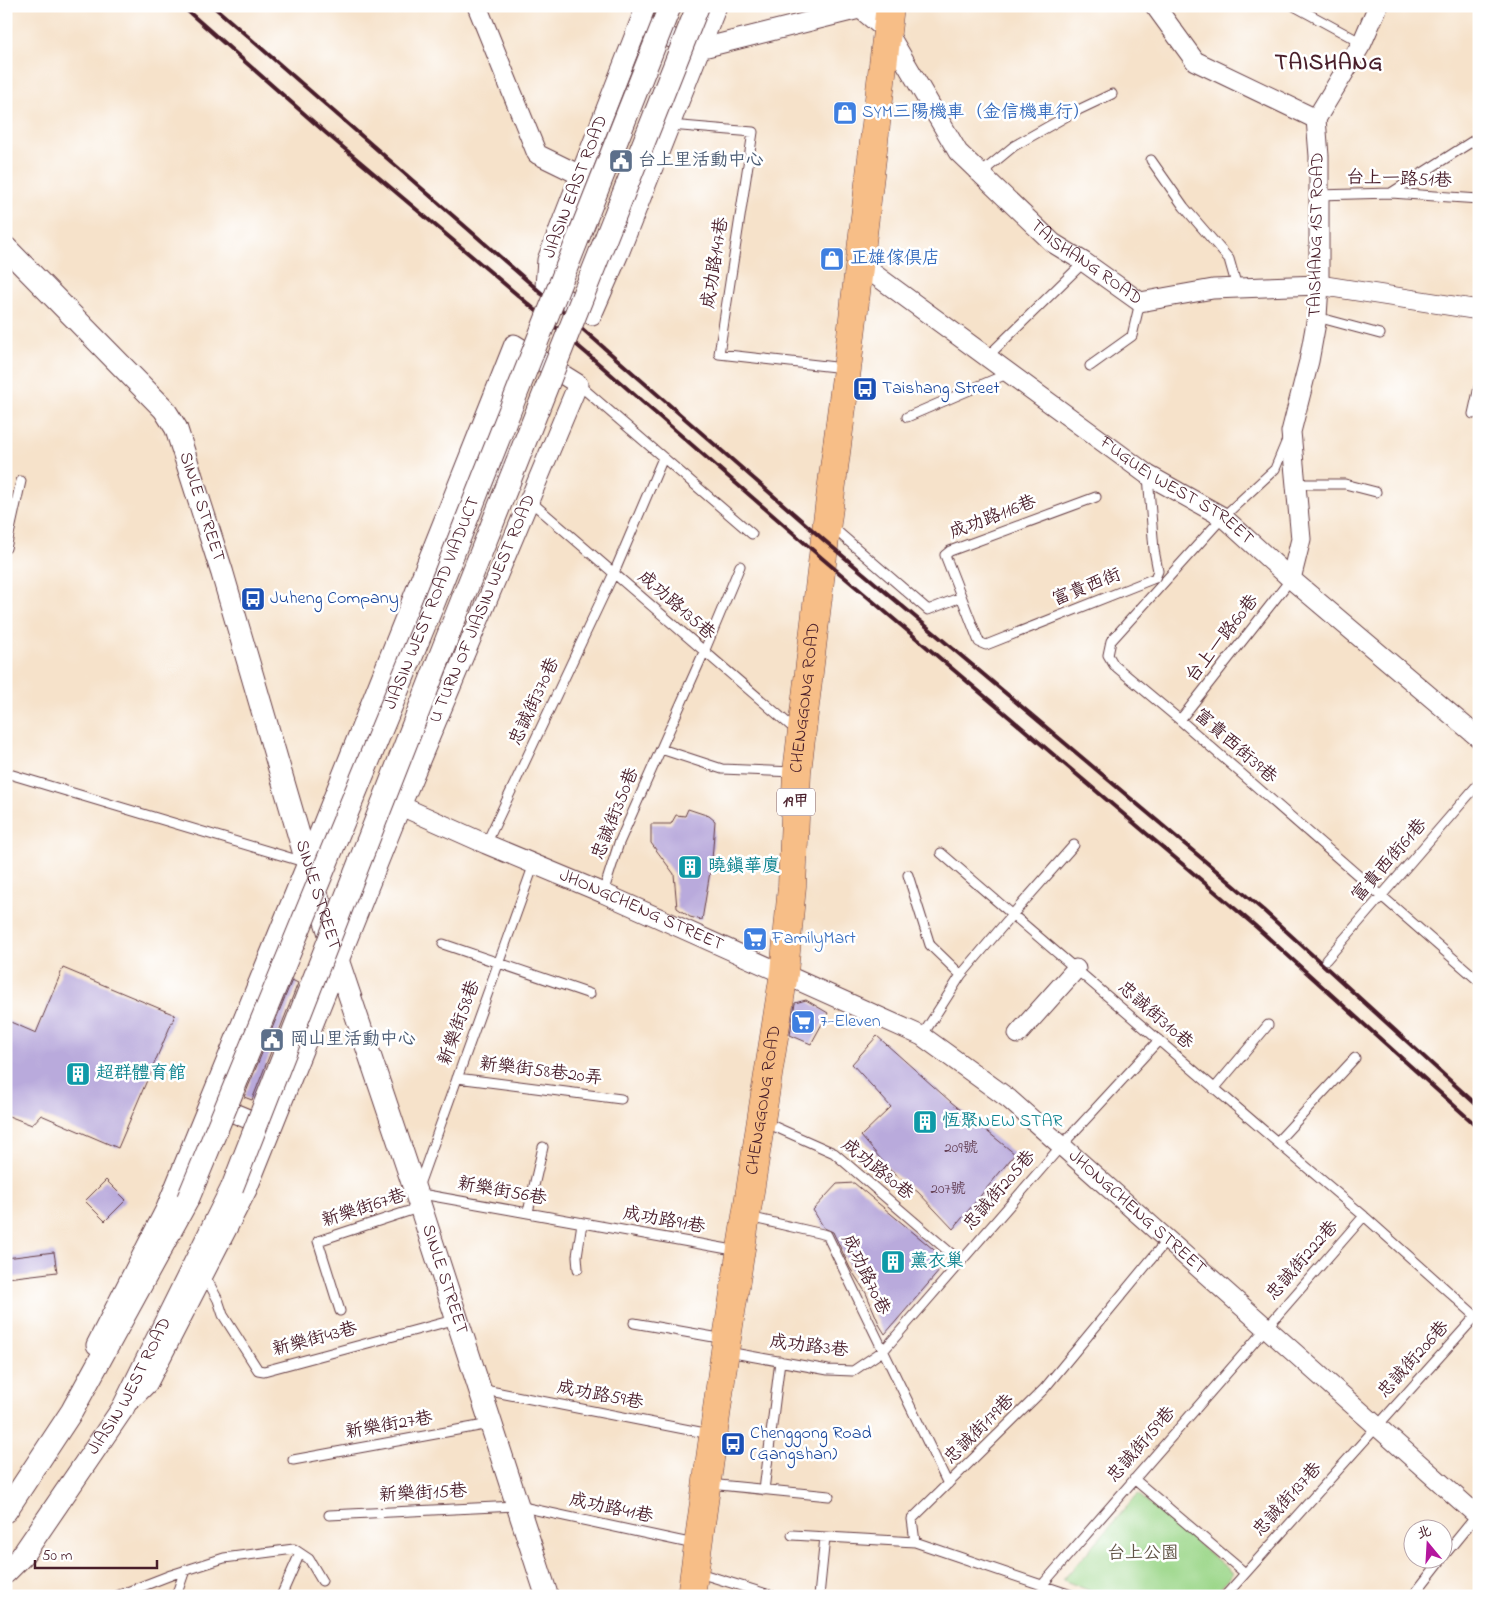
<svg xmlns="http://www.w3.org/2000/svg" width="1485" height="1602" font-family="'Indie Flower','LXGW WenKai TC',sans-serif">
  <rect width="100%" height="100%" fill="#fff"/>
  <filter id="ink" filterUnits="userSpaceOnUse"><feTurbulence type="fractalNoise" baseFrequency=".02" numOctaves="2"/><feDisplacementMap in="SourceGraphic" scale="10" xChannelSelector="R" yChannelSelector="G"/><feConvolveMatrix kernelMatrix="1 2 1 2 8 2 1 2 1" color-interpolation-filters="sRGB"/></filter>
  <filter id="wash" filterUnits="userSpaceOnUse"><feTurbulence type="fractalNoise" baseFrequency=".0096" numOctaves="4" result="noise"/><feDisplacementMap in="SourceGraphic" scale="20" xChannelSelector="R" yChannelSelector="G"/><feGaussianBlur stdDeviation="1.12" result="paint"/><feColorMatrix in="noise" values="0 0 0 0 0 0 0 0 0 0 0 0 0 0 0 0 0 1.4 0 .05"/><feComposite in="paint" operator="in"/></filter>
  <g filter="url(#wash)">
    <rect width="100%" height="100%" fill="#f6e2ca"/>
    <path fill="#9cd78a" stroke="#737b5a" d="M1138,1494L1233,1573L1214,1596H1103L1063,1580Z"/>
    <g id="blocks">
      <path fill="#b9aadc" d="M688,809L709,816L715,821L712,860L702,920L690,917L677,908L674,874L651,843V824H671L676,815L685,816Z
        M63,968L175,1015L118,1148L41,1115L32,1125L6,1115V1020L36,1033Z
        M292,980L298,983L252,1100L244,1097Z
        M806,1000L828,1013L811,1044L790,1035L795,1003Z
        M877,1036L951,1102L1015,1154L953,1229L918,1192L891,1171L861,1136L891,1107L852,1064Z
        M106,1180L126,1200L105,1221L85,1201Z
        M854,1183L939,1254L940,1270L885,1334L880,1326L866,1293L850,1268L833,1232L824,1228L813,1210L837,1184Z
        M54,1252L57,1272L7,1278L6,1258Z"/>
    </g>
  </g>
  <g filter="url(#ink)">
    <use href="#blocks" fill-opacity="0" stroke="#643c43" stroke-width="1"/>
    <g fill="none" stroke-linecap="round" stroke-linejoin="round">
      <defs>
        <path id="service" d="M1294,6L1362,43
          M670,125L753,132L719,354L844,368
          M1151,160L1184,207L1229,259L1237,287
          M980,174L1014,146L1074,112L1112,94
          M1391,193L1479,137
          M1318,195L1391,193L1479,199
          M1317,317L1380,334
          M987,357L1084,262
          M1090,366L1132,336L1140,302
          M578,384L752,534
          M1473,414L1479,387
          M907,417L1009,373
          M1287,440L1275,469L1223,517L1111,641L1108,655L1114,665L1180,720L1479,981
          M1297,484H1345L1376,492
          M1096,497L950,551L945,555L979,642L986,645L1155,578L1158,571L1154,550L1148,476
          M529,500L798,732
          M831,526L928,610L961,597
          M6,548L21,481
          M1180,720L1291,579
          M661,749L722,769L795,772
          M6,773L304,862
          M486,844L614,573L663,458
          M941,853L1277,1142
          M534,864L416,1193L739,1251
          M908,875L930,945L961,975
          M603,893L619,843L704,652L740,566
          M443,944L590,994
          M1326,960L1479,783
          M922,1036L961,975L1012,915L1074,845
          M1355,1058L1277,1142L1364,1216L1479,1319
          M457,1078L621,1099
          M1214,1089L1268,1025
          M764,1122L834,1153L961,1262
          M528,1212L543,1147
          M749,1217L827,1235L948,1484
          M578,1269L577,1256L582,1223
          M204,1274L218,1300L223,1315L258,1370L264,1371L457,1319
          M340,1311L318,1241L421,1207
          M634,1323L725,1339
          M728,1352L828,1370L853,1371L884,1350L1062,1145L1159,1040
          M480,1389L710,1434
          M293,1460L490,1424
          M1134,1479L1245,1573
          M709,1484L829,1496
          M764,1490L780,1361
          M329,1515L518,1506L694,1544
          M792,1535L915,1542L1074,1596
          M915,1542L912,1519L1044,1389L1167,1240
          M1442,1558L1477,1515
          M696,1572L773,1596
          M117,1596L171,1575L224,1558L294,1549L309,1559L322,1581
          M176,1596L185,1570
          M281,1596L300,1553
          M819,1596L825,1537
          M1039,1596L1043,1584L1364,1216
          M1225,1596L1476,1316
          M1413,1596L1441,1560"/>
        <g id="minor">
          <path d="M477,6L537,154L580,175"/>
          <path d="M646,6L547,260L545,286L592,315L620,251L717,6"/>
          <path id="s1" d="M857,6L887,31L958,152L1053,243L1084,262L1140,302L1213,289L1319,285L1479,310"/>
          <path d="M1155,6L1195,61L1316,119L1319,156V285L1317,317L1309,361L1291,432L1301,539L1291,579"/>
          <path d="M646,28L699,49L859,9"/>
          <path d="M1316,119L1362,43L1378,6"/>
          <path id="s2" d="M859,263L1148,475L1223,517L1291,579L1479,738"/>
          <path id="s3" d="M401,806L486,844L603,893L922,1036L1009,1099L1479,1517"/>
          <path d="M1018,1034L1076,969"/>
          <path d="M212,1104L270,1128"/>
          <path d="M96,1345L166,1208L307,863L514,344L578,384L401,806L247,1190L148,1383L131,1400"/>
        </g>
        <g id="tertiary">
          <path id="s4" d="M6,248L164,409L176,428L222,572L307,863L339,964L416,1193L547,1596"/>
          <path d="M6,1511L72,1411L188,1199"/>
          <path id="s5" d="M6,1572L22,1556L123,1408L232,1188"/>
        </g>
        <g id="primary">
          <path id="s6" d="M691,1596L725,1351L784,973L792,886L797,772L827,522L847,369L890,6"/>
        </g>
      </defs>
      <use href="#service" stroke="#643c43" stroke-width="11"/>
      <use href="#minor" stroke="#643c43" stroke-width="21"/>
      <use href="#tertiary" stroke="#643c43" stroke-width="24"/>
      <use href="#primary" stroke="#643c43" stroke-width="29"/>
      <use href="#service" stroke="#fff" stroke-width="9"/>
      <use href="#minor" stroke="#fff" stroke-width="19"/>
      <use href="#tertiary" stroke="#fff" stroke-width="22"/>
      <use href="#primary" stroke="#f7be87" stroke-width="28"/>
      <path stroke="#4a1f2b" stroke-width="4" d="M182,6L326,133L591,357L823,559L1253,924L1479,1128
        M213,6L825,541L1263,910L1479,1107"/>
      <defs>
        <g id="tertiary-bridge">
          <path d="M232,1188L451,628L698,6"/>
          <path id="s7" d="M188,1199L434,602L670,6"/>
        </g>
      </defs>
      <use href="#tertiary-bridge" stroke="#643c43" stroke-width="24" stroke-linecap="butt"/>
      <use href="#tertiary-bridge" stroke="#fff" stroke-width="22"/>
    </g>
  </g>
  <defs>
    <symbol id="shop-square" viewBox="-11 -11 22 22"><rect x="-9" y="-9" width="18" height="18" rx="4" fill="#3f7fe0" stroke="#fff"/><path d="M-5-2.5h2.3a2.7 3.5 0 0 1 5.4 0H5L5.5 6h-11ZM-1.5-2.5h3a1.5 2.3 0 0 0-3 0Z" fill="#fff"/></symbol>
    <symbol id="civic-square" viewBox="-11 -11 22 22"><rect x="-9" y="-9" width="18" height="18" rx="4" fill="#5c6f8a" stroke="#fff"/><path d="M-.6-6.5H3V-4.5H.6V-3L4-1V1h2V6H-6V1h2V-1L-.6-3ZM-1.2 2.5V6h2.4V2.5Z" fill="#fff"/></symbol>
    <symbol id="bus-square" viewBox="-11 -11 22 22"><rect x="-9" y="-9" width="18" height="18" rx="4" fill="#1a4fb4" stroke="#fff"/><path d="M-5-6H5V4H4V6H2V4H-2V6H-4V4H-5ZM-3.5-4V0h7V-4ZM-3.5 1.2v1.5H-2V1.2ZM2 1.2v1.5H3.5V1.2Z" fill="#fff"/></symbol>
    <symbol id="building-square" viewBox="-11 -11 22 22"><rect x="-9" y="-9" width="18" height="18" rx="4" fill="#0f9aa8" stroke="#fff"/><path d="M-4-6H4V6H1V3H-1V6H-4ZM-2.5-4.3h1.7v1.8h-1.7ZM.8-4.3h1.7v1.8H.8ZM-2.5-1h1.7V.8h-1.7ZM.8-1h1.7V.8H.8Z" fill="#fff"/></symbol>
    <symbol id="supermarket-square" viewBox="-11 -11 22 22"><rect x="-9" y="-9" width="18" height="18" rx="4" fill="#3f7fe0" stroke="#fff"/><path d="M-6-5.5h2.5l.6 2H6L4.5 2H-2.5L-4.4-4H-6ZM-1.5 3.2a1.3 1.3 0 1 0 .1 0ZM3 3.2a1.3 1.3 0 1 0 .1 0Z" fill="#fff"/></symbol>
  </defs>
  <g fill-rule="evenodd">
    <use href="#shop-square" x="831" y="99" width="28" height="28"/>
    <use href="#civic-square" x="607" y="147" width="28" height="28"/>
    <use href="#shop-square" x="818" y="245" width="28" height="28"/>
    <use href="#bus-square" x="851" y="375" width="28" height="28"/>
    <use href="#bus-square" x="239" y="585" width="28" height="28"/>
    <use href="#building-square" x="676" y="853" width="28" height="28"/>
    <use href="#supermarket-square" x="741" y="925" width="28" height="28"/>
    <use href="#supermarket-square" x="789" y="1008" width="28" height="28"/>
    <use href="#civic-square" x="258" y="1026" width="28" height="28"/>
    <use href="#building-square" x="64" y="1060" width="28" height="28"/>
    <use href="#building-square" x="911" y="1108" width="28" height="28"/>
    <use href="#building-square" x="879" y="1248" width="28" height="28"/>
    <use href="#bus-square" x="719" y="1430" width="28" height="28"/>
  </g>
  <g text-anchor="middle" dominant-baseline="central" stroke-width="5" stroke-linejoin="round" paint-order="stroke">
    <g font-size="15" fill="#664257">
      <text x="961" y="1148">209號</text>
      <text x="948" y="1189">207號</text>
    </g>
    <rect fill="#fff" stroke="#80626b" stroke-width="1" x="777" y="788.5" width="38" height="27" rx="4"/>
    <g font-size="16" font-weight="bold" fill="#4a1f2b">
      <text x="796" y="802">19甲</text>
    </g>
    <g font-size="18" fill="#366cbe" stroke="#fff" text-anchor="start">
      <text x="862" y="113">SYM三陽機車（金信機車行）</text>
      <text x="850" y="259">正雄傢俱店</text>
      <text x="772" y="939">FamilyMart</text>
      <text x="820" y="1022">7-Eleven</text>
    </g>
    <g font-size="18" fill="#4e5e75" stroke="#fff" text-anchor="start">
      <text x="638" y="161">台上里活動中心</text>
      <text x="290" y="1040">岡山里活動中心</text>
    </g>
    <g font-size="18" fill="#4a1f2b" stroke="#fff">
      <text transform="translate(1399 180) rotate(2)">台上一路51巷</text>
      <text transform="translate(576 187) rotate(-69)">JIASIN EAST ROAD</text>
      <text transform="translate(1317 235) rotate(-89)">TAISHANG 1ST ROAD</text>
      <text stroke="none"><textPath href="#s1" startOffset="349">TAISHANG ROAD</textPath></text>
      <text transform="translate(716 263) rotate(-81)">成功路147巷</text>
      <text stroke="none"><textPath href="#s2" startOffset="391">FUGUEI WEST STREET</textPath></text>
      <text stroke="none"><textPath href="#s4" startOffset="331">SINLE STREET</textPath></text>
      <text transform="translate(993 518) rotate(-21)">成功路116巷</text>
      <text transform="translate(1087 588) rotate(-22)">富貴西街</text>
      <text stroke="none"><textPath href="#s7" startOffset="644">JIASIN WEST ROAD VIADUCT</textPath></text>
      <text transform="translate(676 606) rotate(41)">成功路135巷</text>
      <text transform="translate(483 609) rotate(-67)">U TURN OF JIASIN WEST ROAD</text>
      <text transform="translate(1223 639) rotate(-52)">台上一路60巷</text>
      <text stroke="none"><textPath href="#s6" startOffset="906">CHENGGONG ROAD</textPath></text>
      <text transform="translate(535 702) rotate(-65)">忠誠街370巷</text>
      <text transform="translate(1235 747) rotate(41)">富貴西街39巷</text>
      <text transform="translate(616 814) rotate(-68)">忠誠街350巷</text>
      <text transform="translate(1390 861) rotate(-49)">富貴西街61巷</text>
      <text stroke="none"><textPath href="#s4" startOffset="736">SINLE STREET</textPath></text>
      <text stroke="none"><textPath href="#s3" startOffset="262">JHONGCHENG STREET</textPath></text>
      <text transform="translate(1155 1016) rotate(41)">忠誠街310巷</text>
      <text transform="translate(460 1023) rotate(-70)">新樂街58巷</text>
      <text transform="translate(541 1072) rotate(7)">新樂街58巷20弄</text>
      <text stroke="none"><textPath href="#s6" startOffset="501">CHENGGONG ROAD</textPath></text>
      <text transform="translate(877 1170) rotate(39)">成功路80巷</text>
      <text transform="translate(1000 1191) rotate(-49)">忠誠街205巷</text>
      <text transform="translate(502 1192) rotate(10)">新樂街56巷</text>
      <text transform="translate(364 1209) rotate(-18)">新樂街67巷</text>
      <text stroke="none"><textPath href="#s3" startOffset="848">JHONGCHENG STREET</textPath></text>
      <text transform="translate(664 1221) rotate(10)">成功路91巷</text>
      <text transform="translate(1303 1261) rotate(-49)">忠誠街222巷</text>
      <text transform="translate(865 1275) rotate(64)">成功路70巷</text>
      <text stroke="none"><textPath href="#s4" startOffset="1141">SINLE STREET</textPath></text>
      <text transform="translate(315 1340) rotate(-15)">新樂街43巷</text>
      <text transform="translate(809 1347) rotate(7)">成功路3巷</text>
      <text transform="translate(1414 1360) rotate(-48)">忠誠街206巷</text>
      <text stroke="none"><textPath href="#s5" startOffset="224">JIASIN WEST ROAD</textPath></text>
      <text transform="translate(600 1396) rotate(11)">成功路59巷</text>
      <text transform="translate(389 1426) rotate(-10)">新樂街27巷</text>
      <text transform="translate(980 1430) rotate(-45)">忠誠街179巷</text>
      <text transform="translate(1142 1445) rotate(-49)">忠誠街159巷</text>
      <text transform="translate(423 1494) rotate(-3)">新樂街15巷</text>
      <text transform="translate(1288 1500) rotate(-48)">忠誠街137巷</text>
      <text transform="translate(611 1509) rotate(12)">成功路41巷</text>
    </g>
    <g font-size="18" fill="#164399" stroke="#fff" text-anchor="start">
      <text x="882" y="389">Taishang Street</text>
      <text x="270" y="599">Juheng Company</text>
      <text x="750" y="1434">Chenggong Road<tspan x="750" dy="21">(Gangshan)</tspan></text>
    </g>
    <g font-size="18" fill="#0d838f" stroke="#fff" text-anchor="start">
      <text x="708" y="867">曉鎮華廈</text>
      <text x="96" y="1074">超群體育館</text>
      <text x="942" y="1122">恆聚NEW STAR</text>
      <text x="910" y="1262">薰衣巢</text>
    </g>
    <g font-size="18" fill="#635648" stroke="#fff">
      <text x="1143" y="1554">台上公園</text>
    </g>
    <g font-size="22" font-weight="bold" letter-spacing="1" fill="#4a1f2b" stroke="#fff">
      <text x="1329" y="64">TAISHANG</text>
    </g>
  </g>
  <rect width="1485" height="1602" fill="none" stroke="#fff" stroke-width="25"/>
  <g transform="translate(1428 1544) rotate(342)"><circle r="24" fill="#ffffff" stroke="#b7a5aa"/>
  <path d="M0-4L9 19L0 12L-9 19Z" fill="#b5179e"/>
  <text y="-8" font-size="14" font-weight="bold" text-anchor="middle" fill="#4a1f2b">北</text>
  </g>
  <path d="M35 1560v8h122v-8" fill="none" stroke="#4a1f2b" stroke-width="2.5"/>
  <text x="42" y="1560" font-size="15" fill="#4a1f2b" stroke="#ffffff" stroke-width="4" paint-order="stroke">50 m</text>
</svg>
